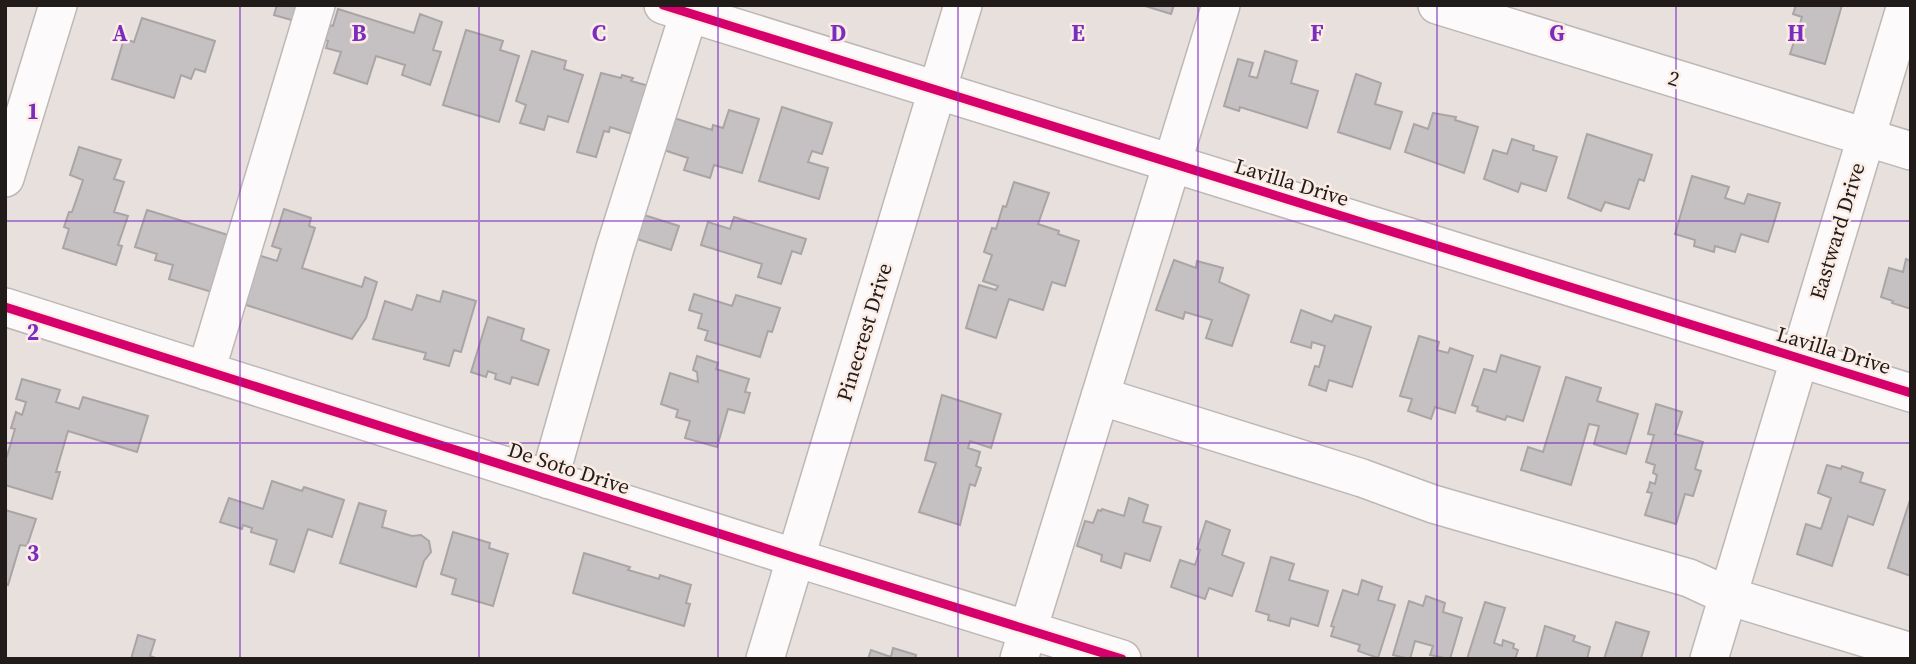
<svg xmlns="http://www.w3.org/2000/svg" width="1916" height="664" font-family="'Source Serif 4',serif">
  <rect width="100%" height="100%" fill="#e8e0dd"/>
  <path fill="#c5c1c2" stroke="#a9a5a6" stroke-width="2" d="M277,5H300L295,21L274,15Z
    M1142,5H1174L1171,14Z
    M1796,5H1842L1825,64L1790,54L1802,17L1793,14Z
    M338,9L414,33L420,14L442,22L433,50L441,52L430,85L402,75L405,65L376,56L367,84L334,73L341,52L326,48L328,41L325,40L330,25L333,26Z
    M142,18L215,41L205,72L195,69L191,79L181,75L174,98L112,79L124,39L134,42Z
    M466,30L503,41L500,50L519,56L499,122L443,105Z
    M532,51L566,61L564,69L583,75L568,122L548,116L544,130L520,123L526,105L516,101Z
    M1265,51L1297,61L1291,83L1318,91L1307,128L1240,107L1239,111L1224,106L1238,59L1253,63L1249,76L1257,78Z
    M601,73L621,78L622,75L633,78L631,81L649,86L635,135L610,127L609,132L604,131L596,157L577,152Z
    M1356,74L1381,83L1375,104L1402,112L1390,149L1338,132Z
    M782,107L832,123L822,154L812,151L808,162L828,168L819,199L759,181Z
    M729,110L759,119L742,173L714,165L710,178L684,170L688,158L664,150L674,118L712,130L713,125L723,128Z
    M1433,113L1456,117L1455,120L1478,127L1464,173L1405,152L1414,124L1428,129Z
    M1587,134L1652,155L1644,181L1639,179L1629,209L1605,202L1601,211L1568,198Z
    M1512,139L1534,146L1533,150L1557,157L1546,191L1521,183L1518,192L1484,179L1493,150L1507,154Z
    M79,147L121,160L114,179L124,182L114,212L128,216L118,245L122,246L116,265L63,248L69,229L64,227L69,212H72L83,180L70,175Z
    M1692,176L1729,187L1725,198L1744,204L1748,194L1780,203L1768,242L1741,234L1735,252L1715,246L1714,252L1694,246L1695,240L1675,234Z
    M1014,182L1049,193L1038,224L1059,231L1058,234L1079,241L1065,286L1052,282L1043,310L1009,299L996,338L966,328L979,285L996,290L998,286L983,281L992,255L984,252L992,228L996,229L1003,206L1006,207Z
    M284,209L311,218L309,226L315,228L302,268L362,287L365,277L377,282L366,318L352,339L243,304L258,255L277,261L281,249L272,246Z
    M147,210L228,235L212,292L169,279L173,265L155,260L157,254L135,247Z
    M644,215L679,226L671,250L637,239Z
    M734,217L806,239L801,254L792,251L781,284L758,277L762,264L701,245L708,222L730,229Z
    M1906,259L1911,261V309L1892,303L1893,301L1881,297L1889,268L1903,272Z
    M1174,260L1196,268L1197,261L1223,268L1219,282L1249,295L1232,346L1206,338L1212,320L1185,312L1183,319L1156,310Z
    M443,291L476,301L461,352L454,350L449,366L424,359L426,353L373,339L385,301L412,310L417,295L440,302Z
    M694,294L732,306L736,295L780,308L772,332L768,331L760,357L705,340L708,331L698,328L702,314L689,310Z
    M1301,310L1332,322L1335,315L1371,327L1352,387L1329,380L1326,391L1309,385L1315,366L1319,367L1325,346L1312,342L1311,348L1291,342Z
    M488,317L524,329L521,340L549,350L538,385L512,377L510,384L495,379L496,374L488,371L486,377L471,372Z
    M1419,336L1439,342L1437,350L1448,353L1450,348L1473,356L1455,413L1435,407L1431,419L1408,411L1412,399L1400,396Z
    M1501,355L1540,367L1523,421L1507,416L1505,420L1477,411L1478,407L1472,405L1484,369L1496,372Z
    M697,356L718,363L716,369L749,379L745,392L750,393L744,413L728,409L717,447L685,438L690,421L676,417L678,410L661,404L670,373L698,382L697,372L693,370Z
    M1566,377L1601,388L1597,401L1638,414L1626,454L1594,444L1599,426L1589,424L1571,485L1521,470L1528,447L1543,452Z
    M22,379L60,390L56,402L79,409L83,397L148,416L137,452L68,431L56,472H60L52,499L5,485V455L7,456L15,429L11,428L16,412L22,415L26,402L16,399Z
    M942,395L1001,414L991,448L970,441L968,448L980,452L976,466L981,468L975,486L970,484L960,525L919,512L936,463L925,460Z
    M1656,404L1682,412L1675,434L1703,442L1695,469L1701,471L1693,496L1685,494L1676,524L1645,515L1652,493L1647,492L1649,487L1650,482L1655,484L1657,475L1653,473L1655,465L1646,462L1654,435L1648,434Z
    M1827,465L1841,469L1842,466L1863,473L1860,482L1885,490L1873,525L1848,516L1832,566L1797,554L1806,524L1821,529L1831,498L1818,493Z
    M272,481L302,491L304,487L344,500L332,537L308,529L294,572L270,564L277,540L251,532L252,528L243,525L242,529L220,522L229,498L263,509Z
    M1911,497V576L1888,568Z
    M1129,498L1148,505L1143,522L1161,527L1150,561L1125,553L1121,568L1101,561L1102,555L1077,546L1085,521L1093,523L1098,510L1101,511L1102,509L1124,516Z
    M359,503L386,511L382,527L412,536L421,535L429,541L431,552L424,561L416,587L340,563Z
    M5,510L36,519L27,546L20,545L8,585L5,584Z
    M1206,521L1230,530L1222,555L1244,563L1232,596L1209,588L1205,599L1171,587L1180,560L1195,565L1200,550L1197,549Z
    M453,532L490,543L489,548L508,554L493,606L452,594L456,579L441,574Z
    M584,553L630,567L628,570L659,579L660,575L691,585L686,603L690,604L684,626L573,593Z
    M1271,557L1294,564L1289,580L1328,591L1318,626L1291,618L1289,626L1268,620L1269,615L1256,611Z
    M1362,580L1382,587L1378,600L1395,605L1378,658L1358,651L1360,645L1331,636L1334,627L1331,626L1343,590L1358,595Z
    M1426,596L1445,603L1443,612L1462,618L1450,659L1430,655L1433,646L1415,641L1410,659L1393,655L1409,601L1423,606Z
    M1485,602L1505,608L1494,643L1502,646L1503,640L1514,644L1513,648L1518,650L1515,659H1467Z
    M1616,622L1649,632L1641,658L1644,659H1604Z
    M1545,626L1575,636L1573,641L1590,647L1587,659H1536Z
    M138,635L155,640L150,656L158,659H131Z
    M893,648L916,655L915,659H868L871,650L891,657Z"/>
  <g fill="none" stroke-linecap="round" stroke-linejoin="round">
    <defs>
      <path id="minor" d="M663,5L1911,393
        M1437,5L1911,151
        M5,178L58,5
        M5,307L796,558L1122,659
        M206,371L316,5
        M1100,396L1362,478L1433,504L1689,578L1728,596L1911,652
        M549,480L615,248L689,13
        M765,659L963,5
        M1019,659L1221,5
        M1709,659L1906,5"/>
    </defs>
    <use href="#minor" stroke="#bdb7b5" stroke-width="40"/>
    <use href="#minor" stroke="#fcfafa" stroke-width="37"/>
    <defs>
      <path id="cycleway" d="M663,5L1911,393
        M5,307L796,558L1122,659"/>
    </defs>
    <use href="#cycleway" stroke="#fbece5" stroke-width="13"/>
    <use href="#cycleway" stroke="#d6006c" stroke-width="9"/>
  </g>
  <path fill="none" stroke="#7b2cbf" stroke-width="2" stroke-opacity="0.55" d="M240,5V659M479,5V659M718,5V659M958,5V659M1198,5V659M1437,5V659M1676,5V659M5,221H1911M5,443H1911"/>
  <g text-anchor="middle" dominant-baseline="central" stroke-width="5" stroke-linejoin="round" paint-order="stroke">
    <g font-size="21" fill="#211c1a" stroke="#fbece5">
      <text transform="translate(1674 78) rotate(17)">2</text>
      <text transform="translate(1292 182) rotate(17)">Lavilla Drive</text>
      <text transform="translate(1837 231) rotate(-73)">Eastward Drive</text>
      <text transform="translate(864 332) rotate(-73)">Pinecrest Drive</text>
      <text transform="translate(1834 350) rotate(17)">Lavilla Drive</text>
      <text transform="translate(569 468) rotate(18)">De Soto Drive</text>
    </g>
  </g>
  <g font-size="23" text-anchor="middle" font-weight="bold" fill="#7b2cbf" stroke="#fbece5" stroke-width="5" stroke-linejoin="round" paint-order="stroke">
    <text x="120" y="41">A</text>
    <text x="359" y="41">B</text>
    <text x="599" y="41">C</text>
    <text x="838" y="41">D</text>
    <text x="1078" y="41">E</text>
    <text x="1317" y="41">F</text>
    <text x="1557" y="41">G</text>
    <text x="1796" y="41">H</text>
    <text x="33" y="119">1</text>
    <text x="33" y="340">2</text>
    <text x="33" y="561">3</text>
  </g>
  <rect width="1916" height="664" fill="none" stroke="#211c1a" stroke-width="14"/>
</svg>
